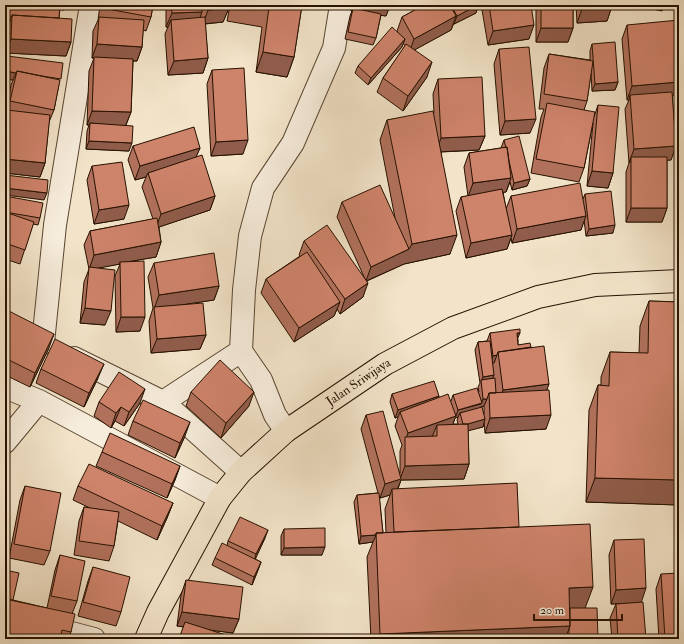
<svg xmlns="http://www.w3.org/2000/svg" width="684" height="644" font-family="'IM FELL Double Pica',serif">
  <rect width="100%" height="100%" fill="#f3e4c9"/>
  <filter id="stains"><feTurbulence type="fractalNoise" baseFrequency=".005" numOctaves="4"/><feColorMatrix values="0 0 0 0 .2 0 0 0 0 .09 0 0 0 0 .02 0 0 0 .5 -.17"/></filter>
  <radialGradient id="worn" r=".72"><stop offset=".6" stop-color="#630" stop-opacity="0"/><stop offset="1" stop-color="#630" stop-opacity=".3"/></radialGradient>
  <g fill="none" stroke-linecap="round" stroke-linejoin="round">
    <defs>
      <path id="minor" d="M43,343L55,225L91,5
        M74,358L163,402L241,351
        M5,387L39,401L220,498
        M163,402L241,472
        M286,431L275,415L261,380L241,351L244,290L250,236L263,188L293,143L334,48L341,5
        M5,442L39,401
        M5,611L56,629L94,639"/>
      <g id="major">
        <path id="s1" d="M146,639L158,612L220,498L241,472L286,431L385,364L453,328L538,297L595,285L679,281"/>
      </g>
    </defs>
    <use href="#minor" stroke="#594632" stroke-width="24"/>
    <use href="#major" stroke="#261100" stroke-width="24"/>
    <use href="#minor" stroke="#f7eddc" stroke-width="22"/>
    <use href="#major" stroke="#f3e4c9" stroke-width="22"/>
  </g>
  <path fill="#b1715c" stroke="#261100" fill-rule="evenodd" d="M7,5H65L64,10L60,9L59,18L71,42L66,56L6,53L7,29L9,24H5V10Z
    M100,5H153L151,17L146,31L143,30L142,47L137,61H133L131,112L126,125L129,151L86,149L87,131L89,125H87L89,71L94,58H92L93,31L98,20Z
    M166,5H228L229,8L223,22L205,24L208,58L203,73L168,75L165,34L168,27H166Z
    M230,5H302L294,57L287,77L256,72L262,27L227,21Z
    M352,5H390L386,16L381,15L376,38L373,45L345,39L350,16L352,11Z
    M424,5H478L476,13L454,24V23L451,30L414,50L427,77L403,111L377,92L383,78L405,46L403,43L402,47L368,85L355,73L358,66L398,33L397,31L402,17Z
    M484,5H531L529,39L488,45L482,10Z
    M536,5H573V28L568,42H536Z
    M576,5H612V6L607,21L577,23Z
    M638,5H665L662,11L638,6Z
    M627,25L672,96L676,146L671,160H667V208L662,222H626V172L629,163L625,109L629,100H627L622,39Z
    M592,44L618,82L615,90L592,91L591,73L587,101L584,110L594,117L598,105L613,173L608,188L587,186L593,123L584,168L579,182L531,173L541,117L544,109H539L544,68L549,54L590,60V51Z
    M499,49L530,133L500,135L494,64Z
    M7,56L59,84L54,110L49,122L45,163L40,177L5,173V115L11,85L13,80L5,79V62Z
    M212,70L243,154L211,156L207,84Z
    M438,79L485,136L479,150L441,152L450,254L404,264L367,281L363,297L340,314L337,309L334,316L294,342L261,293L266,279L300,256L299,255L304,241L365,279L337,217L342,202L395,218L380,140L387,120L434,113L433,94Z
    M679,135V215H677L678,137Z
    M504,140L530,179L527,186L512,190L510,182L506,192H503L506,209L511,196L583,199L585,194L613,233L586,236L584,220L581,230L512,243L511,238L507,249L466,258L456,211L461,197L468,196L464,167L469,153L501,148Z
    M133,146L200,148L196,156L215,196L210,210L159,227L161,242L156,257L132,261L140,331L116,332L115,276L120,264L96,268L105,325L80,323L84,282L89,269L84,245L90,231L153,219L142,187L146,177L135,180L128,160Z
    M92,166L124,219L94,224L87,180Z
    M5,196L40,218L38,225L33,224L20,264L5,259Z
    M154,263L219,286L214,300L185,304L206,335L200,349L151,353L149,321L153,308L148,277Z
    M649,301L679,302V505L586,502L589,410L598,385H601V377L610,352L639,353L640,326Z
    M5,309L49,348L30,387L5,375Z
    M490,333L518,339V345L531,347L547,390L546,429L485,433L484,422L483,427L468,430L469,464L464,479L401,480L398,489L519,527L586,608L598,639H371L367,557L373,542L359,544L354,502L357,495L378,493L361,429L366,415L400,473V451L402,445L395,426L398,417L395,418L390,402L392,394L439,396L438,398L451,401L453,395L479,392L478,387L480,383L475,350L478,342L487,341ZM484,406V414L480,407H481ZM458,417L457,420L458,424H453L455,418ZM390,495L385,509L386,533H383L379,496L380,498Z
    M41,369L98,378L84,407L36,383Z
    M191,392L249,406L221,438L186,406Z
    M99,402L140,403L124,426L115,421L111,428L94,416Z
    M133,421L185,436L175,458L128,435Z
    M102,452L180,466L175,480L167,498L96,466Z
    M25,486L50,551L44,565L9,558L20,500Z
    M78,486L173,503L167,518L157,540L118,521L114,546L109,561L74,555L79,521L84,507L90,508L73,500Z
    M284,529L322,555H281V536Z
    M265,538L255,559L261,562L258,570L252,585L212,565L215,558L227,546L228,541Z
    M614,540L641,602L646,639H612L610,618L616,604L633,603L611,604L609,555Z
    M60,555L77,601L72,614L71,632L68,639H5L13,600L47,608L55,570Z
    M93,567L121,612L116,626L78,616L88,581Z
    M661,574L679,639H659L656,589Z
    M186,580L239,619L233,633L210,630L228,639H179L184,627L177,626L181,595Z"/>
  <path fill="#905c4b" stroke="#261100" d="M29,5H65L64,10Z
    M353,5H390L386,16L352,12L353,8L351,11Z
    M478,5L476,13L454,24L457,16Z
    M612,6L607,21L577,23L582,9Z
    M229,8L223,22L203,24L208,10Z
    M202,12L197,26L171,20L168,27H166L172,13Z
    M8,16L12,17L9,24H5Z
    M456,16L451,30L409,53L414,39Z
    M534,25L529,39L488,45L493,31Z
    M541,28H573L568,42H536Z
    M11,39L71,42L66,56L6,53Z
    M405,39L402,47L368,85L371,78Z
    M97,44L142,47L137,61L92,58Z
    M263,52L294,57L287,77L256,72Z
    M208,58L203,73L168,75L174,61Z
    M432,62L427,77L403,111L408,96Z
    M6,71L16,73L13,80L5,79V73Z
    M618,82L615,90L592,91L595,84Z
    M679,82V95L631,100L630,95L629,100H627L632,86Z
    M92,111L131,112L125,127L90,123L89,125H87Z
    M536,119L530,133L500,135L505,121Z
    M485,136L479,150L436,152L441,138Z
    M248,140L243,154L211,156L216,142Z
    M89,141L132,143L129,151L86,149Z
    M676,146L671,160L631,163V157L629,163L634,149Z
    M200,148L194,162L148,173L146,177L135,180L140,166Z
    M5,159L45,163L40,177L5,173Z
    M592,171L613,173L608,188L587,186Z
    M511,178L506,192L468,197L473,183Z
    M530,179L527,186L512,190L514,183Z
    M5,188L47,193L44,200L5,195Z
    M215,196L210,210L156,228L161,214Z
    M129,205L124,219L94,224L99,210Z
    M631,208H667L662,222H626Z
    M679,210V215H677Z
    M586,216L581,230L512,243L517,229Z
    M615,225L613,233L586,236L589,229Z
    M457,235L450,254L404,264L366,281L371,267L409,249L412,244Z
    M512,235L507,249L466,258L471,243Z
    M161,242L156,257L121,263L120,262V264L89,270L94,255Z
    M368,283L363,297L340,314L345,299Z
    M219,286L214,300L154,309L159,295Z
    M340,302L334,316L294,342L299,328Z
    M85,308L111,311L105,325L80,323Z
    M121,317H145L140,331L116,332Z
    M517,333H520L517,340Z
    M54,334L49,348L30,387L35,373Z
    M206,335L200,349L151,353L157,339Z
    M497,355L494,363H490L493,356Z
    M104,364L98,378L84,407L89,393Z
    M494,375L491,382L481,381L483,377Z
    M549,384L544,398L498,404L503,390Z
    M145,389L140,403L124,426L129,412Z
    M254,392L249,406L221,438L226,423Z
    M439,396L436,404L400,412L398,417L395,418L398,410Z
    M483,399H487L484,406L481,407L479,411L460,413L458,417L455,418L451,430L437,425L432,437L405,441L408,433L456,416L458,410L481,404Z
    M121,407L115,421L111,428L116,413Z
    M551,415L546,429L485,433L490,418Z
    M485,419L483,427L460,433L463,425Z
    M190,422L185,436L175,458L180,443Z
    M469,464L464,479L401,480L396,493L392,489L390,495L380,498L385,484L400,479L405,466Z
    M180,466L175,480L167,498L172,484Z
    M595,478L679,480V505L586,502Z
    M173,503L167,518L157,540L162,526Z
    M268,530L265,538L254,562L256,554Z
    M376,535L373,542L359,544L361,536Z
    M325,547L322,555H281L284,548Z
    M261,562L258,570L252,585L254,577Z
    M593,587L584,611L568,612L569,588Z
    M646,588L641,603L611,604L616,590Z
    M182,612L239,619L233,633L177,626Z
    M570,626L565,639L524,636L523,639H378L380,634Z"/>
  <path fill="#ce836b" stroke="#261100" d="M8,5H60L59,18L12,15V17L8,16Z
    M103,5H153L151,17L102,8Z
    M171,5H202V12L172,13Z
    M208,5H228L229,8L208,10Z
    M256,5H302L294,57L263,52L269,7Z
    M424,5H450L456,16L414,39L402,17Z
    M451,5H478L457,16Z
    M489,5H531L534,25L493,31Z
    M541,5H573V28H541Z
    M582,5H612V6L582,9Z
    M353,8L381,14L376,38L348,32Z
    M12,15L72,19L71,42L11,39Z
    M99,17L144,20L142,47L97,44Z
    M205,17L208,58L174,61L171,20Z
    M679,20V82L632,86L627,25Z
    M392,27L405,39L371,78L358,66Z
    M615,42L618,82L595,84L592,44Z
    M406,44L432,62L408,96L383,78Z
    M529,47L536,119L505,121L499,49Z
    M549,54L593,61L587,101L544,94Z
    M7,56L63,63L61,79L42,76L17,71L16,73L6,71Z
    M94,57L133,59L131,112L92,111Z
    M244,68L248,140L216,142L212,70Z
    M17,71L60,80L54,110L10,101Z
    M482,77L485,136L441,138L438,79Z
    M672,92L676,146L634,149L630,95Z
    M547,103L595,112L584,168L536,159Z
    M598,105L619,107L613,173L592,171Z
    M7,110L50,115L45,163L5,159V125Z
    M433,111L457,235L412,244L387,120Z
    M90,123L133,126L132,143L89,141Z
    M194,127L200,148L140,166L133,146Z
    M519,136L530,179L514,183L509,161L507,147L506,148L504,140Z
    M507,147L511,178L473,183L469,153Z
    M202,155L215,196L161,214L148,173Z
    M631,157H667V208H631Z
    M122,162L129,205L99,210L92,166Z
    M5,175L48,180L47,193L5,188Z
    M580,183L586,216L517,229L511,196Z
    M380,185L409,249L371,267L342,202Z
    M502,189L512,235L471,243L461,197Z
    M611,191L615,225L589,229L585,194Z
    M5,196L43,203L40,218L5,212Z
    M5,212L34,222L25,250L5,243Z
    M157,218L161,242L94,255L90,231Z
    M327,225L368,283L345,299L304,241Z
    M307,252L340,302L299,328L266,279Z
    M214,253L219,286L159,295L154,263Z
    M144,261L145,317H121L120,262Z
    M89,267L115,270L111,311L85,308Z
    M649,301L679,302V480L595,478L598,385L609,386L610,352L648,353Z
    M203,303L206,335L157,339L154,307Z
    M5,309L54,334L35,373L5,358Z
    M520,329V333H517L518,345L530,343L531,347L498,352L497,355L493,356L490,333Z
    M55,339L104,364L89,393L41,369Z
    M490,341L494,375L483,377L478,342Z
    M544,346L549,384L503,390L498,352Z
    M220,360L254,392L226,423L191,392Z
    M119,372L145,389L129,412L121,407L116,413L99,402Z
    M495,378L496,393H489L487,399H483L481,380Z
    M434,381L439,396L398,410L392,394Z
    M477,388L482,403L458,410L453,395Z
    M549,390L551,415L490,418L489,393Z
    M448,394L456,416L408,433L400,412Z
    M143,400L190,422L180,443L133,421Z
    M482,407L485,419L468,424H463L460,413Z
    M383,411L401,479L385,484L366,415Z
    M468,424L469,464L405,466V437L437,436V425Z
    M110,433L180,466L172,484L102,452Z
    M89,464L173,503L162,526L78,486Z
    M517,483L519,527L394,532L392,489Z
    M25,486L61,493L50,551L14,544Z
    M379,493L383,533H376V535L361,536L357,495Z
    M84,507L119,512L114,546L79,541Z
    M240,517L268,530L256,554L228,541Z
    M590,524L593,587L569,588L570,626L380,634L376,533Z
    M325,528V547L284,548V529Z
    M644,539L646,588L616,590L614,540Z
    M222,543L261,562L254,577L215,558Z
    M60,555L85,561L77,601L51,596Z
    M93,567L130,577L121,612L83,602Z
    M5,570L19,573L13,600L5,598Z
    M679,573V639H665L661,574Z
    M186,580L243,587L239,619L182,612Z
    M5,599L75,614L71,632L62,630L60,639H5Z
    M643,602L646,639H618L616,604Z
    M570,608H597L598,639H577V635H569V630L570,626Z
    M185,622L229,636L228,639H189L180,636Z
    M577,635V639H524V636Z"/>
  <g text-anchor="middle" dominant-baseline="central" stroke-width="3.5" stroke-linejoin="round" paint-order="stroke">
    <g font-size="13" fill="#261100" stroke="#f7eddc">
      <text stroke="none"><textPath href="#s1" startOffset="341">Jalan Sriwijaya</textPath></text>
    </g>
  </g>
  <rect width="684" height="644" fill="none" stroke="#f3e4c9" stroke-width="20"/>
  <rect x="6" y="6" width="672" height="632" fill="none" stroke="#261100" stroke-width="2"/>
  <rect x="10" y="10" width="664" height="624" fill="none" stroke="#261100"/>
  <path d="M534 614v6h88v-6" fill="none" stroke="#261100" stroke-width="2"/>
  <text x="540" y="614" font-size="12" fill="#261100" stroke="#f7eddc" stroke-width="3" paint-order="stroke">20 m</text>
  <rect width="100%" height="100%" filter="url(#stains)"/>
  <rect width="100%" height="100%" fill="url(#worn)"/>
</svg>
